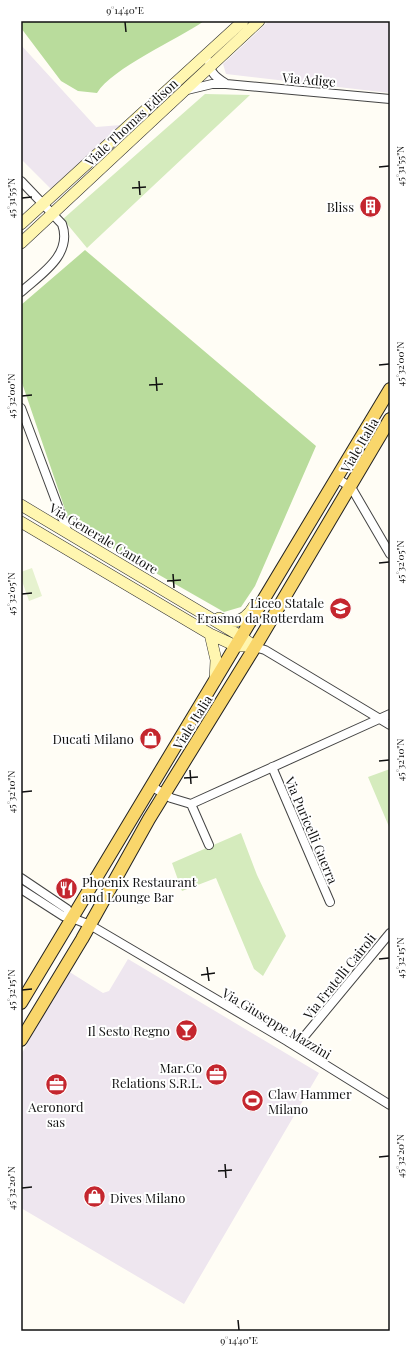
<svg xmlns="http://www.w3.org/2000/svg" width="411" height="1352" font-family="'Playfair Display',serif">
  <rect width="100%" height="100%" fill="#fffdf5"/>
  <path fill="#eee6ef" d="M269,21H390V93L226,74L223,64Z
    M21,45L96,127L121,125L119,130L51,189L21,159Z
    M128,959L319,1073L184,1304L21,1208V1055L68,971L103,993L109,991Z"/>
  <path fill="#d5ebbd" d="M205,94L250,95L87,248L63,219Z
    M390,769V829L368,777Z
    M241,833L257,875L286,936L263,976L254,969L216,878L182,891L172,863Z"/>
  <path fill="#b9dc9c" d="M21,21H204C177,40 112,68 97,93L78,91L61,81L21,28Z
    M85,250L316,446L255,586L241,607L224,612L70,524L21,380V305Z"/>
  <path fill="#e6f2cf" d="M32,568L42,596L29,601L21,578V572Z"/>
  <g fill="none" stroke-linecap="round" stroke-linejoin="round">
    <defs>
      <path id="street" d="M209,62C210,73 217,78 225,83
        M187,90L212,84H226L390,99
        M21,181L62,224C73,255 41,274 21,292
        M21,408L68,533
        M336,478L351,487L390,554
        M255,647L265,650L390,725
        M272,767L330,902
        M151,786L171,798L191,804L390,714
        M191,804L209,845
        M21,878L67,909L72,918
        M21,889L63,916L72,918L90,925L287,1041L390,1105
        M290,1042L298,1044L390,933"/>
      <path id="secondary" d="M21,224L243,21
        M21,243L259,21
        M21,505L242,637L255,647
        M21,522L210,634L236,646H244
        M219,618C234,626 246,620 254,606
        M210,634L216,660L215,681"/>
      <path id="primary" d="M21,1003L390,389
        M21,1040L82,939L149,819L255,647L390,419"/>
    </defs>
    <use href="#street" stroke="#444" stroke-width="10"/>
    <use href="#secondary" stroke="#333" stroke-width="12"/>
    <use href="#primary" stroke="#222" stroke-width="14"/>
    <use href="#street" stroke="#fff" stroke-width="8"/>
    <use href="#secondary" stroke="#fff6b0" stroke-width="11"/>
    <use href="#primary" stroke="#f9d66b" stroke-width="12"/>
  </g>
  <path fill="none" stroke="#111" stroke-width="1.5" d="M125,22L126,32M379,167L389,166M139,181L140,195M132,188L146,187M22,198L32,197M379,365L389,364M156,377L157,391M149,385L163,384M22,396L32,395M379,563L389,562M173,574L174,588M167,581L181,580M22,594L32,593M379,761L389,760M190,770L191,784M184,778L198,777M22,792L32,791M379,959L389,958M207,967L209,981M201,975L215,973M22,990L32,989M379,1157L389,1156M225,1164L226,1178M218,1171L232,1170M22,1188L32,1187M238,1320L239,1330"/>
  <defs>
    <symbol id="building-disc" viewBox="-11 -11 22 22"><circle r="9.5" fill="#c4262e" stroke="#fff"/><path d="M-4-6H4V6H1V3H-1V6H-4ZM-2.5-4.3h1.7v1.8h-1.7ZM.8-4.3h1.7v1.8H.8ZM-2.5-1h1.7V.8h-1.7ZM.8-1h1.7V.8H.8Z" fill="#fff"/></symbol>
    <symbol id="school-disc" viewBox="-11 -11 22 22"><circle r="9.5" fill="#c4262e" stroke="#fff"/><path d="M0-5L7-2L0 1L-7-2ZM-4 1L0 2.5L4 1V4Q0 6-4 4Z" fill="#fff"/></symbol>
    <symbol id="shop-disc" viewBox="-11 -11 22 22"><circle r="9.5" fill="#c4262e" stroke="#fff"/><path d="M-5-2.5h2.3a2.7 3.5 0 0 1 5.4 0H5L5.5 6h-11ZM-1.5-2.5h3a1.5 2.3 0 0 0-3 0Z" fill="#fff"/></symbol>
    <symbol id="restaurant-disc" viewBox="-11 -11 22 22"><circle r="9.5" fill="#c4262e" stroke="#fff"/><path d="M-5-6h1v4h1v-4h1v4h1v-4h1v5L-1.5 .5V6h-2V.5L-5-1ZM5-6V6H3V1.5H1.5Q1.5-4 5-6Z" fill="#fff"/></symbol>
    <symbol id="bar-disc" viewBox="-11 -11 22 22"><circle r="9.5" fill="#c4262e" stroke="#fff"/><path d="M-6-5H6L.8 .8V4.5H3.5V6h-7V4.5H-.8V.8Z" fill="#fff"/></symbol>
    <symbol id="office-disc" viewBox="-11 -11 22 22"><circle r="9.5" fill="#c4262e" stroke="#fff"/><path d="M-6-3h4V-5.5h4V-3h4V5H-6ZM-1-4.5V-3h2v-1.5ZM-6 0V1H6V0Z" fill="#fff"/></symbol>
    <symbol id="stadium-disc" viewBox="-11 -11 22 22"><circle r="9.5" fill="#c4262e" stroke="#fff"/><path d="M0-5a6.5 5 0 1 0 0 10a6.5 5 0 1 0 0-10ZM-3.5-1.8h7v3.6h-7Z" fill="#fff"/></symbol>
  </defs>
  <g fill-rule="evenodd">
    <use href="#building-disc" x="358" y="194" width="25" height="25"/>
    <use href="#school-disc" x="328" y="596" width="25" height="25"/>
    <use href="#shop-disc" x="138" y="726" width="25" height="25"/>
    <use href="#restaurant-disc" x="54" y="876" width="25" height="25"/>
    <use href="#bar-disc" x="174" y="1018" width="25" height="25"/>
    <use href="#office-disc" x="204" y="1062" width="25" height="25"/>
    <use href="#office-disc" x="44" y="1072" width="25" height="25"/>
    <use href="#stadium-disc" x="240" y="1088" width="25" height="25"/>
    <use href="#shop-disc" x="82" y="1184" width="25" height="25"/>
  </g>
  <g text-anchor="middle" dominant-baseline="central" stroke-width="4" stroke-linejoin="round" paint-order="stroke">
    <g font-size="13" fill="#111" stroke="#fff">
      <text transform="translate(309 79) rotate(5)">Via Adige</text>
      <text transform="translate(131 122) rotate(-43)">Viale Thomas Edison</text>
      <text transform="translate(359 445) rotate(-60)">Viale Italia</text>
      <text transform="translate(104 538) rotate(31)">Via Generale Cantore</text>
      <text transform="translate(192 722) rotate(-58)">Viale Italia</text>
      <text transform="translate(312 830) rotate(67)">Via Puricelli Guerra</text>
      <text transform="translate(339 976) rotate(-51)">Via Fratelli Cairoli</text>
      <text transform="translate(277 1023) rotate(31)">Via Giuseppe Mazzini</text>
    </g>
    <g font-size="13" fill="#111" stroke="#fff" text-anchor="end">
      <text x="354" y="206">Bliss</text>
      <text x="324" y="602">Liceo Statale<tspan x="324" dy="15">Erasmo da Rotterdam</tspan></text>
      <text x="134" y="738">Ducati Milano</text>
      <text x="82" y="881" text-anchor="start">Phoenix Restaurant<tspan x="82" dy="15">and Lounge Bar</tspan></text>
      <text x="170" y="1030">Il Sesto Regno</text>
      <text x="202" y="1067">Mar.Co<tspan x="202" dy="15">Relations S.R.L.</tspan></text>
      <text x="268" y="1093" text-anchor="start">Claw Hammer<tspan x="268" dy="15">Milano</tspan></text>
      <text x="56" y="1106" text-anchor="middle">Aeronord<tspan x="56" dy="15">sas</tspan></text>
      <text x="110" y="1197" text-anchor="start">Dives Milano</text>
    </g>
  </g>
  <rect width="411" height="1352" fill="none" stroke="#ffffff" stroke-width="44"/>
  <rect x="22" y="22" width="367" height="1308" fill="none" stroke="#111" stroke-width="1.5"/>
  <g font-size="10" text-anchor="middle" fill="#111">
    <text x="125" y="14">9°14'40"E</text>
    <text transform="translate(400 166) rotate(-90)" y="4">45°31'55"N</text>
    <text transform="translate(11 198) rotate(-90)" y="4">45°31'55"N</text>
    <text transform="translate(400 364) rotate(-90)" y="4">45°32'00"N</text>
    <text transform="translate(11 396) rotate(-90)" y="4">45°32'00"N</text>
    <text transform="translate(400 562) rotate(-90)" y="4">45°32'05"N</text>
    <text transform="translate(11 594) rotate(-90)" y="4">45°32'05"N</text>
    <text transform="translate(400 760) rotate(-90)" y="4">45°32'10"N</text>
    <text transform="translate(11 792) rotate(-90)" y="4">45°32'10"N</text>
    <text transform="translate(400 958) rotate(-90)" y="4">45°32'15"N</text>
    <text transform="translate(11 990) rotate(-90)" y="4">45°32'15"N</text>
    <text transform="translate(400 1156) rotate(-90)" y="4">45°32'20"N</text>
    <text transform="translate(11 1188) rotate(-90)" y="4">45°32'20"N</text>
    <text x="239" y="1344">9°14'40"E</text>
  </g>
</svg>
